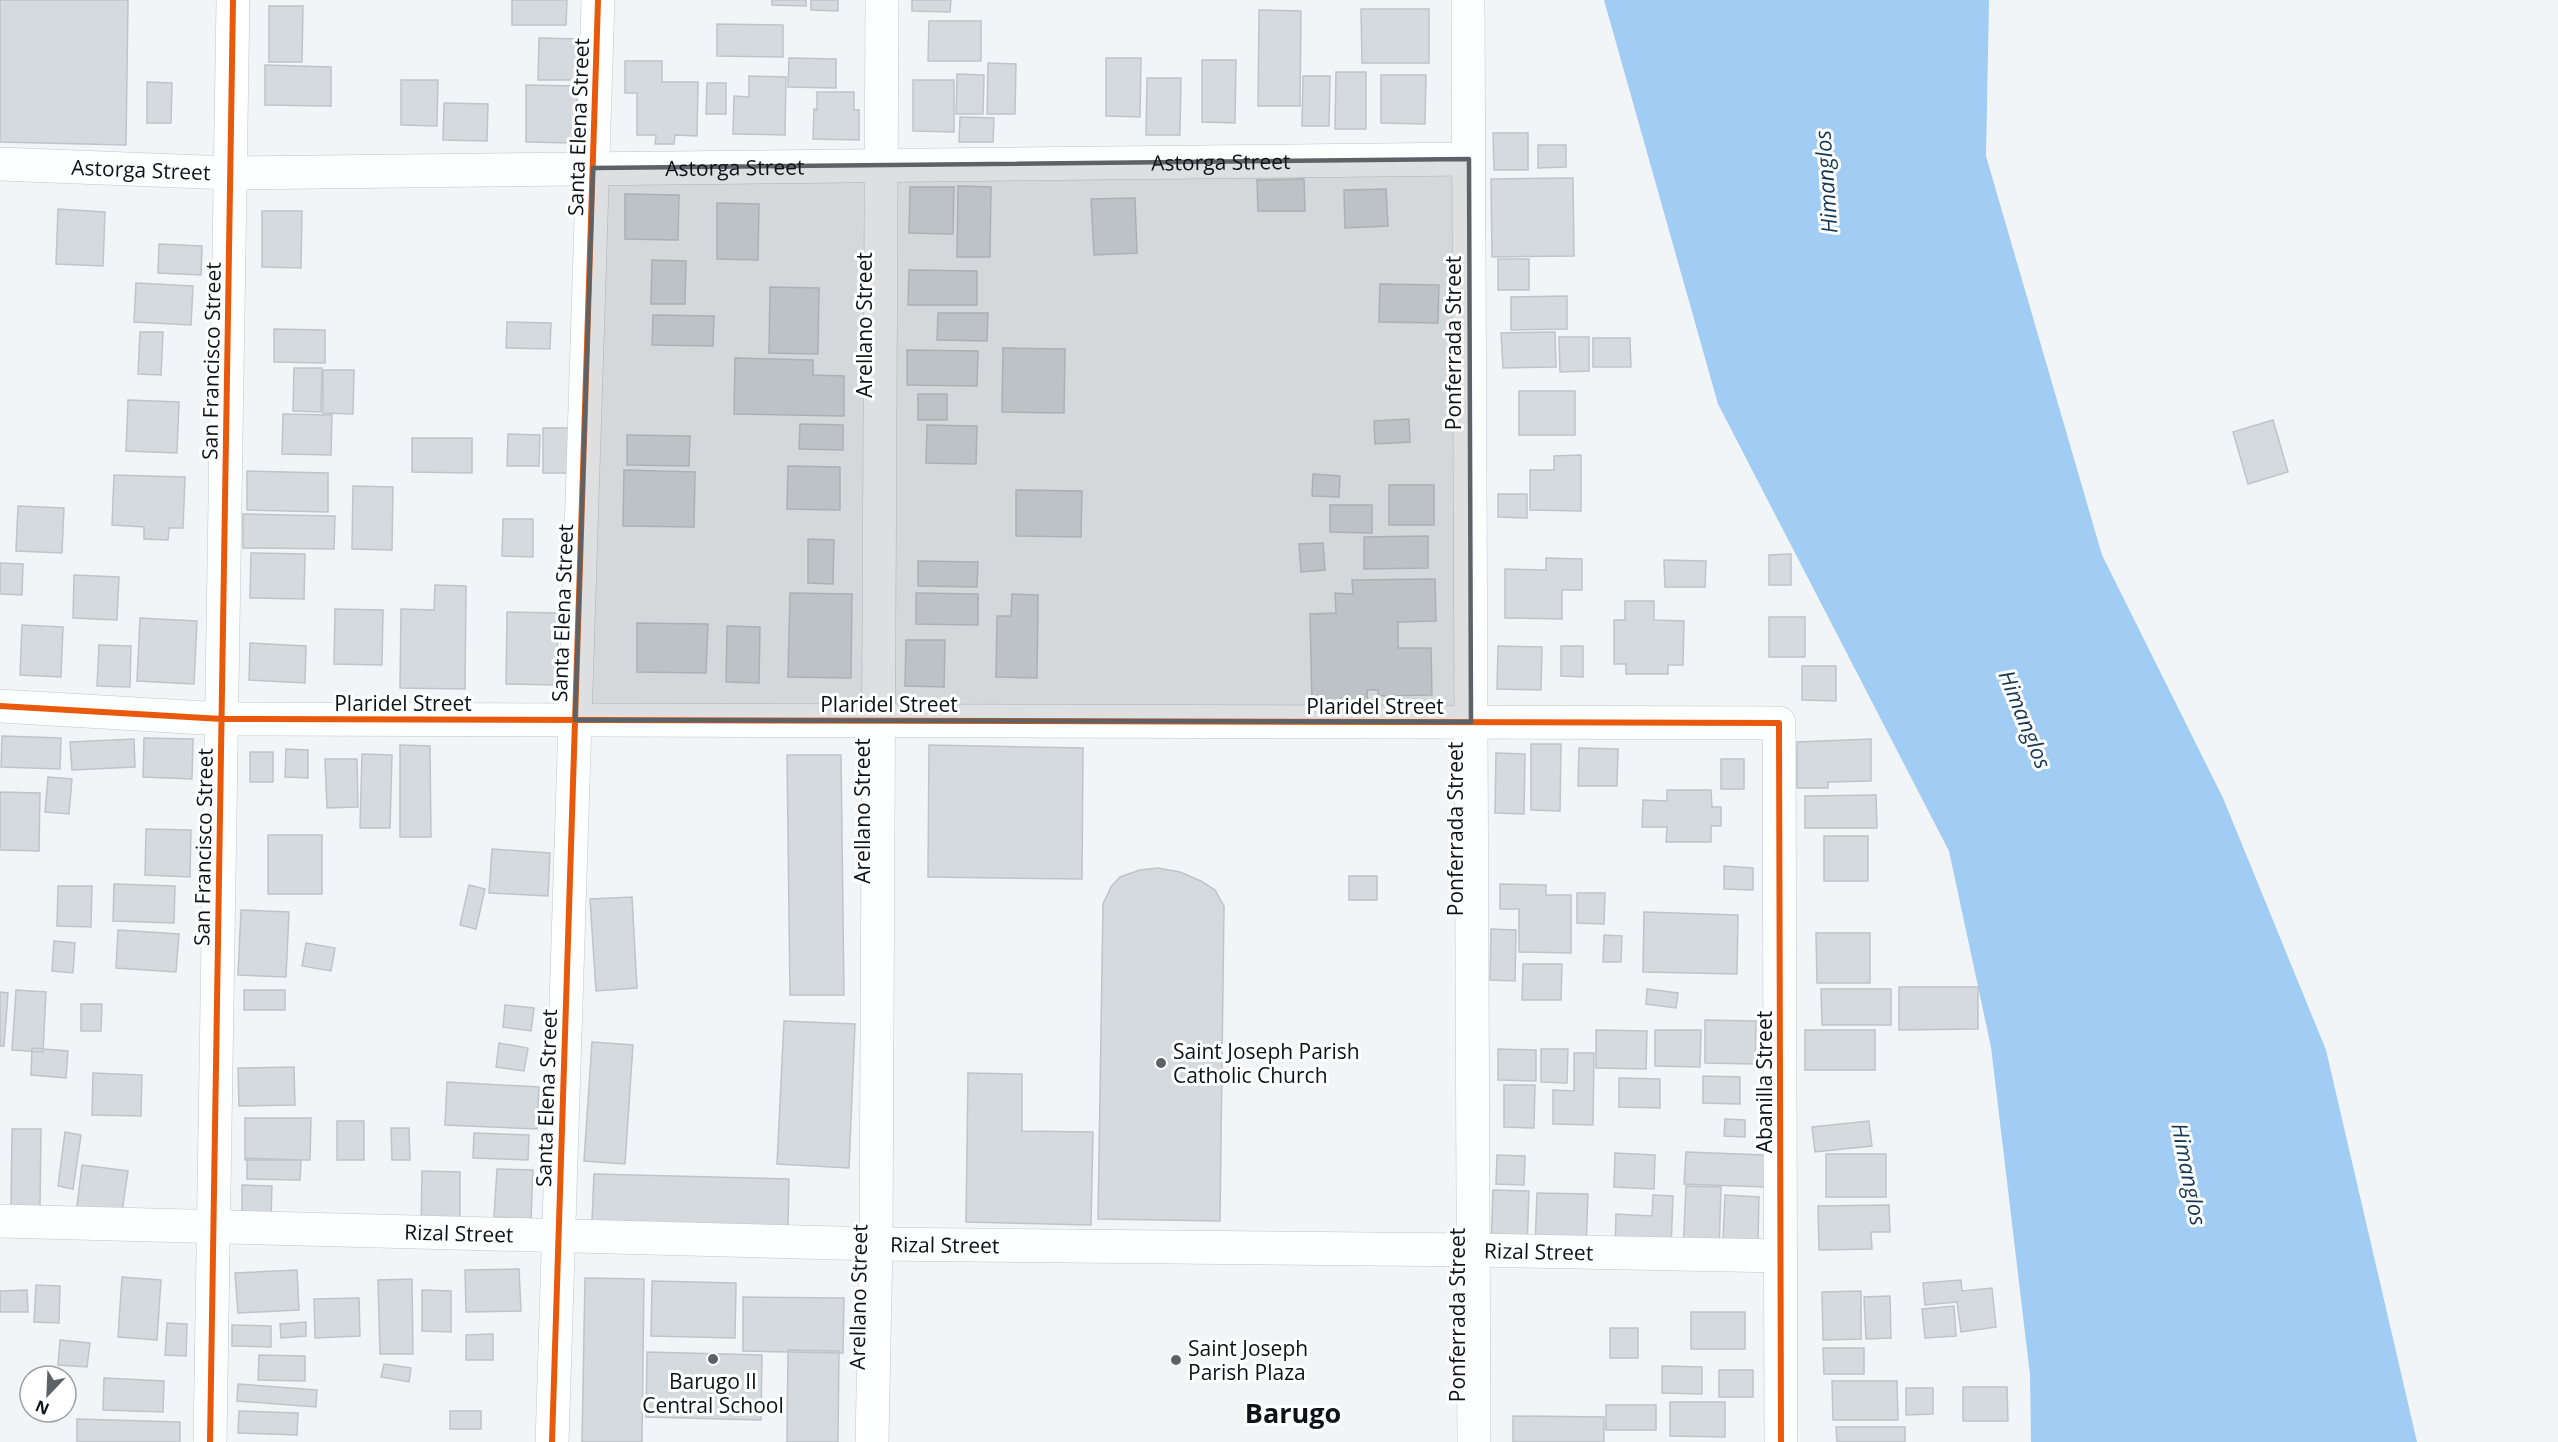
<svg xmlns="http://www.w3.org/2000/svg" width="2558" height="1442" font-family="'Open Sans',sans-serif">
  <rect width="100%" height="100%" fill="#f2f5f8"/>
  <path fill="#a1ccf4" d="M1604,0H1989L1986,156L2102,555L2223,798L2326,1050L2417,1442H2031L2030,1375L1991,1047L1949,851L1718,404Z"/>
  <path fill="#d5dadf" stroke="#bfc4c9" stroke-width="1.5" d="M0,0H128L126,145L0,142Z
    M512,0H567L566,25H512Z
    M772,0H806V6L772,5Z
    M811,0H838V11L811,10Z
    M912,0H951L950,12L912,11Z
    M269,6H303L302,62H269Z
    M1361,9H1429V63H1362Z
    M1259,10L1301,11L1300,106H1258Z
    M929,21H981V61H928Z
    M717,24L783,25V57L717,56Z
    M539,38L579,39L578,80H538Z
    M789,58L836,59V88L788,87Z
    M1106,58H1141L1140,117L1106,116Z
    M1202,60H1236L1235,123L1202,122Z
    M625,61H662V82H698L697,136L675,135L674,144H655L656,135H637V93H625Z
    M988,63L1016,64L1015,114H987Z
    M265,65L331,67V106L265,105Z
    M1336,72H1366V129H1335Z
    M957,74L984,75L983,114H956Z
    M1381,75H1426L1425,124L1381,123Z
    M749,76L786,77L785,135L733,134L734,96L749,97Z
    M1303,76H1330L1329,126H1302Z
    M1147,78H1181L1180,135H1146Z
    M401,80H438L437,126L401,125Z
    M913,80H954V132L913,131Z
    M147,82L172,83L171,123H147Z
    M707,83H726V114H706Z
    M526,85L577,86L576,143L526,142Z
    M817,92H854V110H859V140L813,139L814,109L817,110Z
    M444,103L488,104L487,141L443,140Z
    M960,117L994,118L993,142H959Z
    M1493,133H1528V170H1494Z
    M1538,145H1566V167L1538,168Z
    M1573,178L1574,256L1492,257L1491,179Z
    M1304,179L1305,211H1258L1257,180Z
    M958,186L991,187L990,257H957Z
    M910,187H954L953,234L909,233Z
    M1386,189L1388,226L1345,228L1344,190Z
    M625,194L679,195L678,240L625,239Z
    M1135,198L1137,253L1094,255L1091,199Z
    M717,203L759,204L758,260L717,259Z
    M58,209L105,212L103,266L56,264Z
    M262,211H302L301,268L262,267Z
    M159,244L202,246L201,275L158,273Z
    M1498,259H1529V290H1498Z
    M652,260L686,261L685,304H651Z
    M909,270L977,271V305H908Z
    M136,283L193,286L191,325L134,322Z
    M1380,284L1439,285L1438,323L1379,322Z
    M770,287L819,288L818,354L769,353Z
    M1567,296V329L1511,330V297Z
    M938,313H988L987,341L937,340Z
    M653,315L714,316L713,346L652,345Z
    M507,322L551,323L550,349L506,348Z
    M274,329L325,330V363L274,362Z
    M140,332H163L161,375L138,374Z
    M1555,332L1556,367L1503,368L1501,333Z
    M1559,337H1589V371L1560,372Z
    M1593,338H1630L1631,367H1593Z
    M1003,348L1065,349L1064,413L1002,412Z
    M907,350L978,351L977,386L907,385Z
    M735,358L813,360V375L844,376V416L734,414Z
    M294,368H322L321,412L293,411Z
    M323,370H354L353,414L323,413Z
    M1519,391H1575V435H1519Z
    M918,394H947V420H918Z
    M128,400L179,402L177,453L126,451Z
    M283,414L332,415L331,455L282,454Z
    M1409,419L1410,442L1375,444L1374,421Z
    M2273,420L2288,472L2248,484L2233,432Z
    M800,424L843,425V450L799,449Z
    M927,425L977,426L976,464L926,463Z
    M543,428H569V473H543Z
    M508,434L540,435L539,466H507Z
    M627,435L690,436L689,466L627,465Z
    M412,438H472V473L412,472Z
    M1581,455V511L1530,510V470H1554V456Z
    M788,466L840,467V510L787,509Z
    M624,470L695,472L694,527L623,526Z
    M247,471L328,473V512L247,510Z
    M1313,474L1340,476L1339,497L1312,496Z
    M114,475L185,477L183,528H169L168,540L144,539V527L112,525Z
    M1389,485H1434V525H1389Z
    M353,486L393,487L392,550L352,549Z
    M1016,490L1082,491L1081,537L1016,536Z
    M1498,494H1527V518L1498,517Z
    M1330,505H1372V533L1330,532Z
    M18,506L64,508L62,553L16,551Z
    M243,514L335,516L334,549L243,548Z
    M503,519H533V557L502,556Z
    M1428,536V568L1364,569V537Z
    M808,539L834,540L833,584L808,583Z
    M1323,543L1325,570L1301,572L1299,544Z
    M251,553L305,554L304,599L250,598Z
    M1791,554V585H1769V555Z
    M1546,558L1582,559V590H1562V619L1505,618V569L1546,570Z
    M1664,560L1706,561L1705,587H1665Z
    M918,561L978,562L977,587L918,586Z
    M0,563L23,564L22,595L0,594Z
    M74,575L119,577L117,620L73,618Z
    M1435,579L1436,621L1398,622V648H1431L1432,695L1378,696V690H1367L1368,705L1312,706L1310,614L1336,613L1335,593L1353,594L1352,580Z
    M435,585L466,586L465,689L400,688L401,609L434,610Z
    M790,593L852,594L851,678L788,677Z
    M916,593L978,594V625L916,624Z
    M1012,594L1038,595L1037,678L996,677L997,616H1011Z
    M1625,601H1654V620L1684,621L1683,665H1668V674H1626V664H1614V620H1625Z
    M335,609L383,610L382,665L334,664Z
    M507,612L558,613L557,685L506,684Z
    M1769,617H1805V657H1769Z
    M140,618L197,621L194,684L137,681Z
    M637,623L708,624L706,673L637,672Z
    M22,625L63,627L61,677L20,675Z
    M727,626L760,627L759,683L726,682Z
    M906,640H945L944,687L905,686Z
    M250,643L306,646L305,683L249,680Z
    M99,645L131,646L130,687L97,686Z
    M1498,646L1542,647L1541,690L1497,689Z
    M1561,646H1583V677L1561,676Z
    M1802,666H1836V701L1802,700Z
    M2,736L61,738L60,769L1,767Z
    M144,738L193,739L192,779L143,777Z
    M134,739L135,767L72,770L70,742Z
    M1871,739V781L1828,782V788H1797V742Z
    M1531,744H1561L1560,811L1531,810Z
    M400,745L430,746L431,837H400Z
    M929,745L1083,748L1082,879L928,877Z
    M1579,748L1618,749L1617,786H1578Z
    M286,749L308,750V778L285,777Z
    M250,752H273V782H250Z
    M1496,753L1525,754L1524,814L1495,813Z
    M362,754L392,755L390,828H360Z
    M787,755H841L844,995H790Z
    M325,759H357L358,807L327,808Z
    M1721,759H1744V789H1721Z
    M48,777L72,779L69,814L45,812Z
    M1667,790H1711L1712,807H1721V826H1711V842H1666L1667,827H1642L1643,800L1667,801Z
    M0,792L40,793L39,851L0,850Z
    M1876,795L1877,828H1805V796Z
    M146,829L191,830L190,877L145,875Z
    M268,835H322V894H268Z
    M1824,836H1868V881H1824Z
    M492,849L550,853L548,896L489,893Z
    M1724,866L1753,868V890L1724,889Z
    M1158,868L1180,872L1201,881L1215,890L1224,906L1220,1221L1098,1219L1103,904L1111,887L1120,877L1140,870Z
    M1349,876H1377V900H1349Z
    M114,884L175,886L174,923L113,921Z
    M1500,884L1546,885V895H1571V953L1519,952V909H1500Z
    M469,885L485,889L476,929L460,925Z
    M58,886H92L91,927L57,926Z
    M1577,893H1605L1604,924L1577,923Z
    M632,897L637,988L596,991L590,899Z
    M241,910L289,912L286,977L238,975Z
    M1644,912L1738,915L1737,974L1643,972Z
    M1491,929L1516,930L1515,981L1490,980Z
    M118,930L179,934L176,972L116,968Z
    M1816,933H1870V983H1817Z
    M1604,935L1622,936L1621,962H1603Z
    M54,941L75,943L73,973L52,971Z
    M306,943L335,948L331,971L302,966Z
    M1523,964H1562L1561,1000H1522Z
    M1899,987H1978V1029L1899,1030Z
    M1647,989L1678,993L1676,1008L1646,1004Z
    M1821,989H1891V1025H1822Z
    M16,990L46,992L43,1052L12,1050Z
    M244,990H285V1010H244Z
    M0,992L8,993L4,1046H0Z
    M81,1004H102L101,1031H81Z
    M505,1005L534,1008L531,1031L503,1027Z
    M1705,1020L1756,1021L1755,1064L1705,1063Z
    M784,1021L855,1024L849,1168L777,1164Z
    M1596,1030L1647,1031L1646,1069L1596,1068Z
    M1655,1030H1701L1700,1067L1655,1066Z
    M1805,1030H1875V1070H1805Z
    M592,1042L633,1045L625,1164L584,1161Z
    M499,1043L528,1048L524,1071L496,1067Z
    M32,1048L68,1051L66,1078L31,1075Z
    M1498,1049L1536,1050V1081L1498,1080Z
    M1541,1049H1568L1567,1083L1541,1082Z
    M1574,1053H1594L1593,1125L1553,1124V1090L1574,1091Z
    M294,1067L295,1105L239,1106L238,1068Z
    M93,1073L142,1075L141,1116L92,1115Z
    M968,1073L1022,1074V1131L1093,1132L1091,1225L966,1222Z
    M1703,1076L1740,1077V1104L1703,1103Z
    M1619,1078L1660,1079V1108L1619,1107Z
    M447,1082L539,1087L537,1129L445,1125Z
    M1504,1085H1535L1534,1128L1504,1127Z
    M245,1118H311L310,1160H245Z
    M1725,1119L1745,1120V1137L1724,1136Z
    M337,1121H364V1160H337Z
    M1869,1121L1872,1146L1815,1152L1812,1127Z
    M391,1128H409L410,1160H392Z
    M12,1129H41L40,1207H11Z
    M65,1132L81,1135L73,1189L58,1186Z
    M474,1133L529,1135L528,1160L473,1158Z
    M1686,1152L1765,1155L1764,1187L1684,1184Z
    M1615,1153L1655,1155L1654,1189L1614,1187Z
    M1826,1154H1886V1197H1826Z
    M1497,1155L1525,1156L1524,1185L1496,1184Z
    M247,1158L301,1160L300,1180L247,1179Z
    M82,1165L128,1171L121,1219L76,1214Z
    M497,1169L533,1170L531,1219L494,1217Z
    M422,1171L460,1172V1231L421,1230Z
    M594,1174L789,1179L788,1226L592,1221Z
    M242,1185L272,1186L271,1216L242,1215Z
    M1686,1186L1721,1187L1719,1254L1683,1252Z
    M1493,1190L1529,1191L1527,1247L1491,1246Z
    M1537,1193L1588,1194L1586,1247L1535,1245Z
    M1653,1195L1673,1196L1671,1249L1615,1247L1616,1214L1652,1216Z
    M1725,1195L1759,1197L1758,1242L1723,1240Z
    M1889,1205L1890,1232H1871L1872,1249L1819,1250L1818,1206Z
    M519,1269L521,1311L466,1312L465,1270Z
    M297,1270L299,1310L238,1313L235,1273Z
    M122,1277L161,1280L157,1340L118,1337Z
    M585,1278L644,1279L642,1442H582Z
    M412,1279L413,1354H380L378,1280Z
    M1961,1280L1962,1291L1992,1288L1996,1327L1961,1332L1957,1302L1925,1305L1923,1283Z
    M652,1281L736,1283L735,1338L651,1336Z
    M36,1285L60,1286L59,1323L34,1322Z
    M27,1290L28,1312H0V1291Z
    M422,1290L451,1291V1332L422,1331Z
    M1861,1291V1339L1823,1340L1822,1292Z
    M1890,1296L1891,1338L1866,1339L1864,1297Z
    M743,1297L844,1298L843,1353L743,1351Z
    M359,1298L360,1336L315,1338L314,1299Z
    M1954,1306L1956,1336L1925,1338L1922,1309Z
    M1691,1312H1745V1349H1691Z
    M306,1322V1336L281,1338L280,1324Z
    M167,1323L187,1324L186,1356L165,1355Z
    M232,1325L271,1326V1347L232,1346Z
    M1610,1328H1638V1358H1610Z
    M493,1334V1360H466V1335Z
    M60,1340L90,1343L87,1367L58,1365Z
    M1823,1348H1864V1374H1824Z
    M788,1350L839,1351L838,1442H787Z
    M647,1352L762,1355L761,1420L646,1417Z
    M259,1355L305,1356V1381L258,1380Z
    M384,1364L411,1368L409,1382L381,1377Z
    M1662,1366L1702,1367V1394L1662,1393Z
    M1719,1370H1753V1397H1719Z
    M104,1378L164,1381L163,1412L103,1410Z
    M1832,1381H1897L1898,1420H1833Z
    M238,1384L317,1390L316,1407L237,1401Z
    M1963,1387H2007L2008,1421H1963Z
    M1906,1388H1933V1414L1906,1415Z
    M1670,1402H1725V1437L1670,1436Z
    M1606,1405H1656V1430H1606Z
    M239,1411L298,1413L297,1435L238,1433Z
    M450,1411H481V1429H450Z
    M1513,1416L1604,1417V1442H1513Z
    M77,1419L180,1422V1442H77Z
    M1836,1427H1905V1442H1837Z"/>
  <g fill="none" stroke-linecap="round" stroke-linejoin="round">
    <defs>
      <g id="minor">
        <path id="s1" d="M0,164L230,173L1469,159"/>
        <path d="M0,706L222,719L1779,723L1781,1442"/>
        <path id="s2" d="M0,1221L876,1244L1474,1250L1781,1256"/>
        <path d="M210,1442L233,0"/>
        <path d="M552,1442L598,0"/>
        <path d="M872,1442L876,1244L882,0"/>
      </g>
      <path id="tertiary" d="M1468,0L1474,1442"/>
    </defs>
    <use href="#minor" stroke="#c0c5c9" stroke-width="34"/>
    <use href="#tertiary" stroke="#c0c5c9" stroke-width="34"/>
    <use href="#minor" stroke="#fdfefe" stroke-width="33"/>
    <use href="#tertiary" stroke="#fdfefe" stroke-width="33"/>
    <defs>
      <path id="cycleway" d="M0,706L222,719L1779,723L1781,1442
        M210,1442L233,0
        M552,1442L598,0"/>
    </defs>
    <use href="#cycleway" stroke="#fff" stroke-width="10"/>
    <use href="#cycleway" stroke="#e8590c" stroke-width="6"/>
  </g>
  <path fill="#5d6267" fill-opacity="0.2" stroke="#5d6267" stroke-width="4.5" stroke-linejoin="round" d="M1469,159L1471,722L575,720L593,168Z"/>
  <g fill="#5d6267" stroke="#fff" stroke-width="2">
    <circle cx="1161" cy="1063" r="6"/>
    <circle cx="713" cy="1359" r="6"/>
    <circle cx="1176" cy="1360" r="6"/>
  </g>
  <g text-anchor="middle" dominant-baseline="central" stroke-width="6" stroke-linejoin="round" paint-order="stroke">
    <g font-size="21" fill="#0d1319" stroke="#fff">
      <text transform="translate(578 127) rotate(-88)">Santa Elena Street</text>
      <text stroke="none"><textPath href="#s1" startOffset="1221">Astorga Street</textPath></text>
      <text stroke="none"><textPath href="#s1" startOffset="735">Astorga Street</textPath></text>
      <text stroke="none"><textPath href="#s1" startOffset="141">Astorga Street</textPath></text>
      <text transform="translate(864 325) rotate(-90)">Arellano Street</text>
      <text transform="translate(1453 343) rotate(-90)">Ponferrada Street</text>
      <text transform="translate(211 361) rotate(-89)">San Francisco Street</text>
      <text transform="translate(562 613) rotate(-88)">Santa Elena Street</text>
      <text x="403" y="703">Plaridel Street</text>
      <text x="889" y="704">Plaridel Street</text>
      <text x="1375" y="706">Plaridel Street</text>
      <text transform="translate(862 811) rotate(-90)">Arellano Street</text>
      <text transform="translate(1455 829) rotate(-90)">Ponferrada Street</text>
      <text transform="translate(203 847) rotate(-89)">San Francisco Street</text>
      <text transform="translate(1764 1082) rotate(-90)">Abanilla Street</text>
      <text transform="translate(546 1098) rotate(-88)">Santa Elena Street</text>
      <text stroke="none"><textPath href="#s2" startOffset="459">Rizal Street</textPath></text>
      <text stroke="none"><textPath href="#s2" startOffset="945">Rizal Street</textPath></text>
      <text stroke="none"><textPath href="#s2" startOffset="1539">Rizal Street</textPath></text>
      <text transform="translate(858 1297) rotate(-89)">Arellano Street</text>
      <text transform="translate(1457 1315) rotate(-90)">Ponferrada Street</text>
    </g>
    <g font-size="21" fill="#0d1319" stroke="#fff" text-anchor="start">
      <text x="1173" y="1051">Saint Joseph Parish<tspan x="1173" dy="24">Catholic Church</tspan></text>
      <text x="1188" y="1348">Saint Joseph<tspan x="1188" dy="24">Parish Plaza</tspan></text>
      <text x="713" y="1381" text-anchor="middle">Barugo II<tspan x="713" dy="24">Central School</tspan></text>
    </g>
    <g font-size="22" font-style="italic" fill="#163753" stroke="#fff">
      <text transform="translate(1825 182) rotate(-94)">Himanglos</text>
      <text transform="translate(2026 719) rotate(68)">Himanglos</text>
      <text transform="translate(2190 1174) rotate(79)">Himanglos</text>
    </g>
    <g font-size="27" font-weight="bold" fill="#0d1319" stroke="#fff">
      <text x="1293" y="1412">Barugo</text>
    </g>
  </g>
  <g transform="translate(48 1394) rotate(203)"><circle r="28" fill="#ffffff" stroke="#9ea1a3" stroke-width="1.5"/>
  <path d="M0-4.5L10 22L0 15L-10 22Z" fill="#5d6267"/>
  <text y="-9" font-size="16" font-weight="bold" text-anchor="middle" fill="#0d1319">N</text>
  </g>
</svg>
